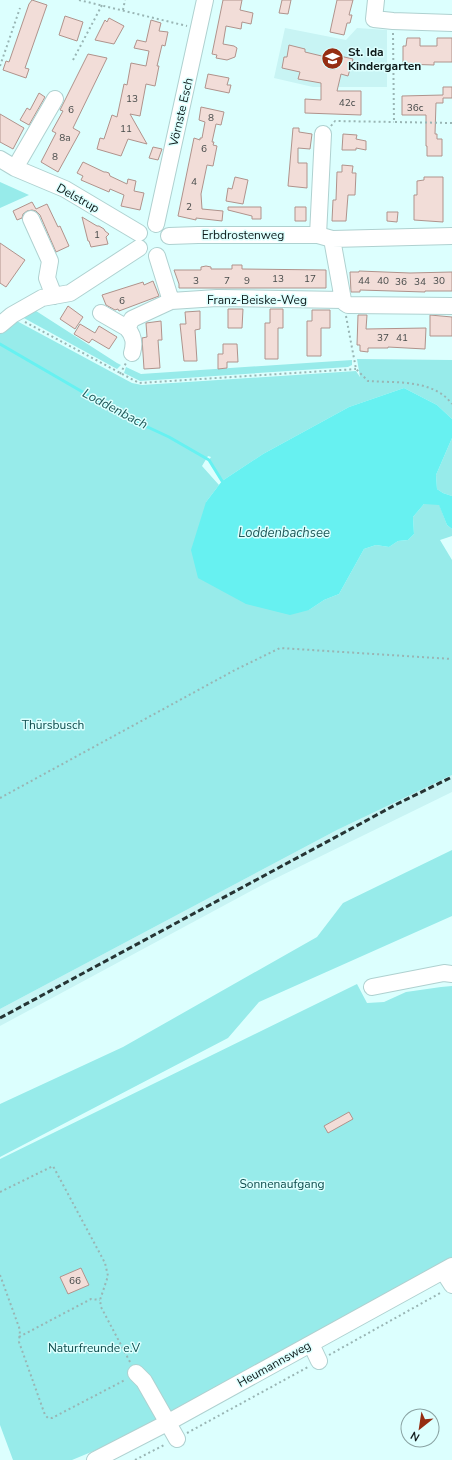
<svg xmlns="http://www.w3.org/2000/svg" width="452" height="1460" font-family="'Nunito Sans',sans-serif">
  <rect width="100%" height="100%" fill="#dcfffe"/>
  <path fill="#c8f4f4" d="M285,28L346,40L357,28L387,30V87H313L274,78Z
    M452,775V792L264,884L0,1026V1009L337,830Z"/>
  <path fill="#97ebea" d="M0,182L29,195L0,208Z
    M33,309L117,363L121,365L117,369L22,317Z
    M15,320L132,383L142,385L356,371L360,377L357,359L452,360V419L437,405L404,388L349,407L263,454L222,481L209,460L211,457L208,456L202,466L219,485L206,502L309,610L324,600L339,594L364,549L376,545L389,547L398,541L408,540L414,534L413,517L424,504H439L447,525L452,529V536L440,540L452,560V775L337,830L0,1009V332Z
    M352,360V365L348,367L140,381L124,373L126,367L141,374Z
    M452,438V496L443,493L437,489L436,475Z
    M452,850V916L259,1002L228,1038L0,1157V1104L123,1047L317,937L343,903Z
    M357,984L367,1003L384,1002L406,992L441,987L452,986V1257L137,1433L72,1460H13L0,1425V1159Z"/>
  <path fill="#67f1f1" d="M404,388L437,405L452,419V438L436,475L437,489L443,493L452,496V529L447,525L439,505L424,504L413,517L414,534L408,540L398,541L389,547L376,545L364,549L339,594L324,600L309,610L290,615L246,604L198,578L191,550L206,502L222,481L263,454L349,407Z"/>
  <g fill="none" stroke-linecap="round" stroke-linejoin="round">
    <path stroke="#67f1f1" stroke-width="3" d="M0,344L124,416L169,437L209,460L222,481"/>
  </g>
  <path fill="#f2ddd8" stroke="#b0938c" d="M32,0L47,5L25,68L29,69L26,78L3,70L6,61L9,62L29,4Z
    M223,0H242L240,10L253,13L251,24L242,22L241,29L226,26L223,44L234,46L237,48L235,57L227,60L216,58L217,55L212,54Z
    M282,0H291L288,14L279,13Z
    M337,0H353L349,15H352L350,23H347L344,35L330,32Z
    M65,16L83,22L77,41L59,35Z
    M109,18L124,26L114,44L95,40L105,20L107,22Z
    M151,20L161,23L159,31L168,32L165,46L162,45L157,66H159L155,86L146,84L140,116L130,114L147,144L128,139L121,156L97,149L100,138L104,139L112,115L117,117L124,84L127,85L131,63L146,66L149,51L134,48L137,40L146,42Z
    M407,38H420V46H437V38H452V62H434V65L403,64V46H406Z
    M289,45L305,49V52L330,58L331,54L353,59L348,76L341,74L337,91H361V115L305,113V99L321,100V83L298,79L300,72L282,68L284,57H287Z
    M88,54L107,58L73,128L80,132L58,172L41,162L56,133L52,131L63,111L60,110Z
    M208,74L229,78L227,85H231L229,93L205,88Z
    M443,87H452V98H443V103H436L435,134H437V139H442V156H427V146H426V115H402V96L443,95Z
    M39,93L45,97L29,125L20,120L27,108L30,110Z
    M201,107L224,112L221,125L216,124L212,142H214L213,145L217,146L213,166L207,165L201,194L202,209L223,211L222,221L196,218V220L178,216L194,138L200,140V138H202L205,122L199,120Z
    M0,114L24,128L13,149L0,142Z
    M293,128H299V132L312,134L310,149L298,148V163H307V188L288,186Z
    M343,134L357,135L356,139L366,141V150L356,148V150H342Z
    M153,147L162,149L158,160L149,158Z
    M83,162L104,172H106L109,173L110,176L127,184L128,179L136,181L134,191L144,193L140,210L121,206L124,195L110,189L109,192L81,180L83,176L77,173Z
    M342,165L353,166L352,173H356L355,195H348L346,221H332L333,200H336L337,172H342Z
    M235,177L248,180L243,204L226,201L228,188L232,189Z
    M424,177H443V222L414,220V195H417V181L424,180Z
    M32,202L36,209L47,204L58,227L60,226L69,246L56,252L40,215L36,211L32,210L27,211L23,214L22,218L17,220L13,211Z
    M228,207H261V219H252V216L228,210Z
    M295,207H306V221H295Z
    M387,212H398L397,222L387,221Z
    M82,217L97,226H99L104,229L105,231L109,234L106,237L108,244L91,247L89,241H88Z
    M0,243L25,260L6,287L0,283Z
    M232,265H242V269L326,270V288H179V284L174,270H201V267L206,266L211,267V269H232Z
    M359,271L410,273L452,272V291H425V292L360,290V292H351L350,272H359Z
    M153,281L159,296L119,311L118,309L115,310L106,305L102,295L143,282L144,285Z
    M68,306L83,317L75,329L60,319Z
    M228,309H243L242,328H228Z
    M270,309H283V328H278V359H265V323H270Z
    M312,310H330V328H321V356H307V321H312Z
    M200,311V329L195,330L197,361H184L180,324H186L185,312Z
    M358,315H367L366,329L426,328L425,349L388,347V348H368V352L360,351V345H357Z
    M430,315L452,317V336H430Z
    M161,321L162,340H158L160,368L144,369L142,338L147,337L146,323Z
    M80,324L95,333L99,326L117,337L109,349L92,339L89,343L74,334Z
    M223,344H237L238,362H227V368L218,369V354H223Z
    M349,1112L353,1119L328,1133L324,1126Z
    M81,1268L89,1285L68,1294L60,1277Z"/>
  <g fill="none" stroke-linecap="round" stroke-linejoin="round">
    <defs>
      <path id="minor" d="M376,0L374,19L393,21L452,23
        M0,159L15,168L65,189L139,233
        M15,168L55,99
        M31,219L50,261L47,278L54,296
        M156,224L205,0
        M318,235L323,134
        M169,236L198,235H318L332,239L452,236
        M332,239L343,300L345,303L348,305L452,306
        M157,256L171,301L217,298L343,300
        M101,313L127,328
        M0,325L12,315L42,298L70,293L139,248
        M132,353C135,343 134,336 127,328L132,319L171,301
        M372,987L444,973L452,974
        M443,1271L452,1285
        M311,1344L319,1361
        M136,1373L144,1381L177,1439
        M95,1460L167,1423L452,1266"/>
    </defs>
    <use href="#minor" stroke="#afd1d0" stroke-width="18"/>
    <path stroke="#99b5b4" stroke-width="2" stroke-dasharray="2 3" stroke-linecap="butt" d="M79,0L187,26
      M123,10L125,0
      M393,33L394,122L452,123
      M73,60L102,5
      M0,66L20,8
      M331,126L335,121L394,122
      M346,316L356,369L368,381C396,383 433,379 452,404
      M25,322L139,383L356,369
      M120,374L126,363
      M0,798L235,670L280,648L452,659
      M0,1192L53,1166L105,1263L108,1276L100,1300L101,1307L130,1362
      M0,1275L20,1330L19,1342L45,1415L48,1418H52L125,1380
      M19,1337L91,1299L100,1300
      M329,1355L442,1292
      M187,1433L308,1367
      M135,1460L166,1444"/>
    <use href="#minor" stroke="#fff" stroke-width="16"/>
    <path stroke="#263434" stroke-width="3" stroke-dasharray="6 3" stroke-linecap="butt" d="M0,1018L397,804L452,777"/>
  </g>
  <defs>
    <symbol id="school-disc" viewBox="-11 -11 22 22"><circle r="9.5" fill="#952d12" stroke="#dcfffe"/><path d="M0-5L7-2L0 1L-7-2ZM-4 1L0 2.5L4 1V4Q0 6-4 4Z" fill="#fff"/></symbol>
  </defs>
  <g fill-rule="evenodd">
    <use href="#school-disc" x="320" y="46" width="25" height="25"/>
  </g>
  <g text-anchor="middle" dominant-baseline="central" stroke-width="3" stroke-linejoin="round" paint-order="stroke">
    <g font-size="10" fill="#474b4a">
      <text x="132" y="99">13</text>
      <text x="347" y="103">42c</text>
      <text x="415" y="108">36c</text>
      <text x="71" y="110">6</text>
      <text x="211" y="118">8</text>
      <text x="126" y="129">11</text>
      <text x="65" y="138">8a</text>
      <text x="204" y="149">6</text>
      <text x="55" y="157">8</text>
      <text x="194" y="182">4</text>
      <text x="189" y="207">2</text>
      <text x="97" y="235">1</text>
      <text x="278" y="279">13</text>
      <text x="310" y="279">17</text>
      <text x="196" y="281">3</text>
      <text x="227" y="281">7</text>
      <text x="247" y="281">9</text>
      <text x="364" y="281">44</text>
      <text x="383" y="281">40</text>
      <text x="439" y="281">30</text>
      <text x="401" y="282">36</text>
      <text x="420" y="282">34</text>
      <text x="122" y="301">6</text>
      <text x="383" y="338">37</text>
      <text x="402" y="338">41</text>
      <text x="75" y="1281">66</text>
    </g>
    <g font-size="12" font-weight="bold" fill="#0e1a1a" stroke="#dcfffe" text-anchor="start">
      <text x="348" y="52">St. Ida<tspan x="348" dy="14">Kindergarten</tspan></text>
    </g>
    <g font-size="12" fill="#0e1a1a" stroke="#dcfffe">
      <text transform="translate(181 112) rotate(-77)">Vörnste Esch</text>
      <text transform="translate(78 198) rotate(29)">Delstrup</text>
      <text x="243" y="235">Erbdrostenweg</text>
      <text x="257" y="300">Franz-Beiske-Weg</text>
      <text transform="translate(274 1364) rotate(-29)">Heumannsweg</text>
    </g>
    <g font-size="12" fill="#0e4d4d" stroke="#dcfffe">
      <text x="53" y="725">Thürsbusch</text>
      <text x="282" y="1184">Sonnenaufgang</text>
      <text x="94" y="1348">Naturfreunde e.V</text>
    </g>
    <g font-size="13" font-style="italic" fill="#215b5b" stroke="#dcfffe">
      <text transform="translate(115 409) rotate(28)">Loddenbach</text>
      <text x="284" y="533">Loddenbachsee</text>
    </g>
  </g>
  <g transform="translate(420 1428) rotate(210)"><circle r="19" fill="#dcfffe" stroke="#8aa3a3"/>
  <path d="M0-3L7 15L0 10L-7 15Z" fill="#952d12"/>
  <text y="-6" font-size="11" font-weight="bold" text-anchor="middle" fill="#0e1a1a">N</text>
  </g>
</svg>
